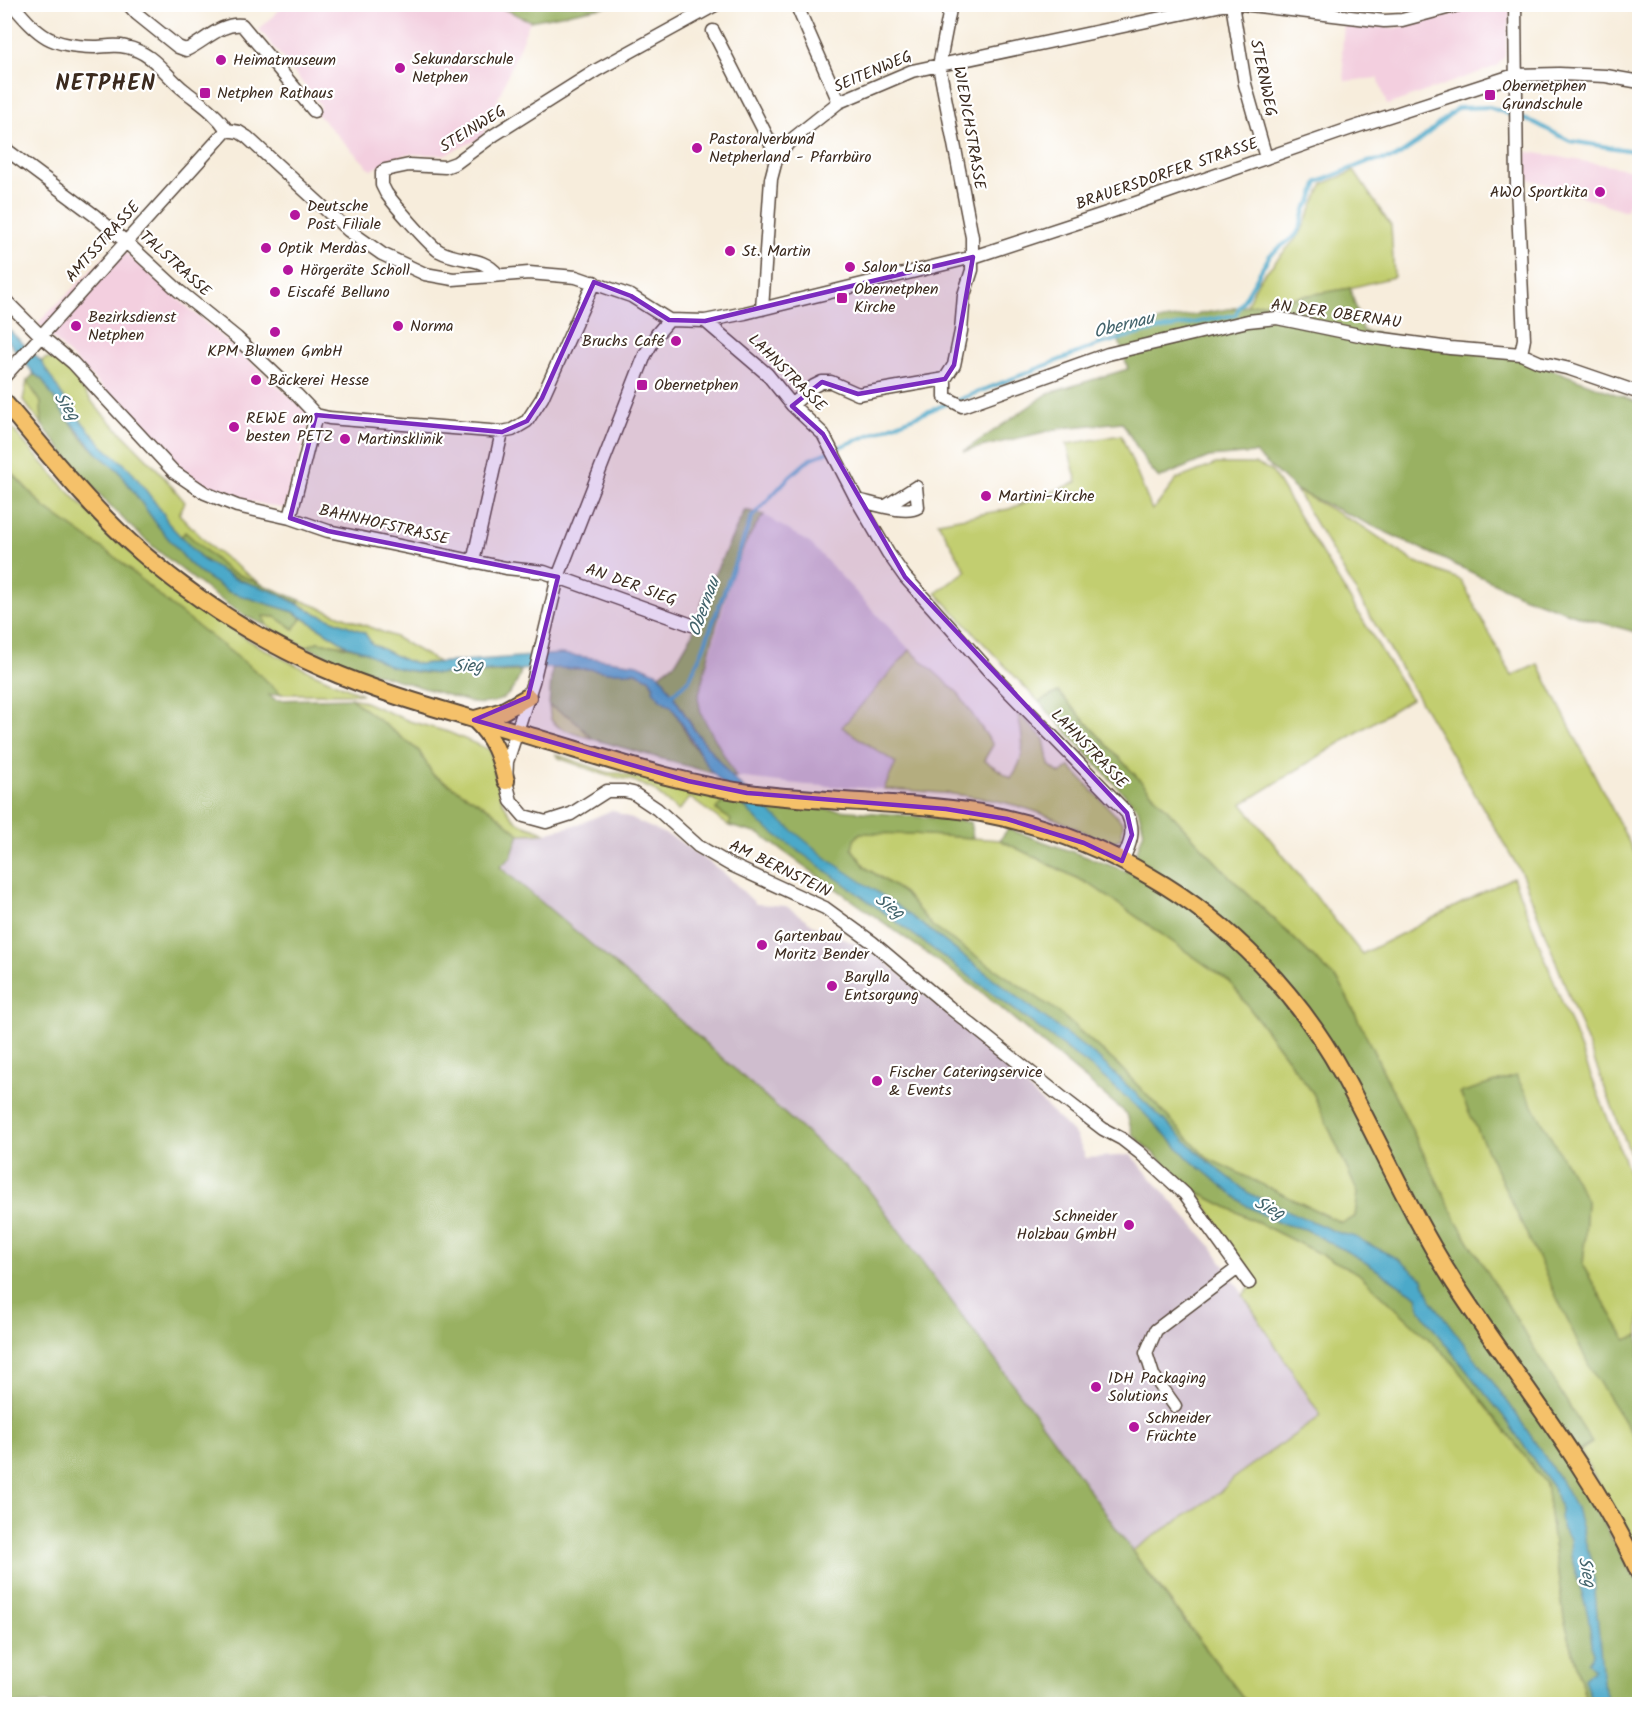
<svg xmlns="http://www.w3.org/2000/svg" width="1644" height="1709" font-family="Kalam,sans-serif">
  <rect width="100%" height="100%" fill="#fff"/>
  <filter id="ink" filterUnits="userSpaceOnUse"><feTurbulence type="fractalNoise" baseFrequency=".0167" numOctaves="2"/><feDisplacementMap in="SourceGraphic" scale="12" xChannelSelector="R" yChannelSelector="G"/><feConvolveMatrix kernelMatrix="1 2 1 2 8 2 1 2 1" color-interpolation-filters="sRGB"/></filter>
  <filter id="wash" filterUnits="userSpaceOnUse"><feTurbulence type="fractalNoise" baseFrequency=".008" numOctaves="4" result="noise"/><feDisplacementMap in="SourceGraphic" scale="24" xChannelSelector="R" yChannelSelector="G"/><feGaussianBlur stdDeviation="1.35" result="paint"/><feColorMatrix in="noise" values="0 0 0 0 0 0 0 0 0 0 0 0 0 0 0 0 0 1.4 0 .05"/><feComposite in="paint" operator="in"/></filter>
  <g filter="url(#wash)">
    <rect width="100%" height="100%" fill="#f7eddc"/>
    <path fill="#f3cfdf" d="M286,4L495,5L530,21L482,138L443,155L406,154L371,170L316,113L321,106L259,29Z
      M1489,5H1508L1511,6L1505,56L1497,66L1387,105L1378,78L1345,81L1342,52L1344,22L1395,28Z
      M1530,152L1639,171L1626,211L1529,179L1526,173V153Z
      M117,245L312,416L285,509L227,496L194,480L38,323Z"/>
    <path fill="#cfbdce" d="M764,515L811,544L910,650L842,727L896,763L884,789L806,785L736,777L701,714L698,699L732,575L755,525Z
      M612,810L676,839L723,872L756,904L786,906L821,930L869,949L973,1034L1076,1136L1086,1158L1131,1155L1213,1248L1322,1416L1236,1476L1219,1493L1132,1551L1049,1433L868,1190L501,868L511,857L519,834L545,833L579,824Z"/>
    <path fill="#c2ce6f" stroke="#7e7c46" stroke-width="1.5" d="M1354,171L1391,226L1394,277L1350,288L1246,306L1258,281L1300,234L1323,184Z
      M47,358L55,360L71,374L97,408L157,469L185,502L179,514L213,549L261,584L227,570L185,532L181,537L168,523L163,513L129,469L103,446L69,407L42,366L41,361Z
      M27,381L41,402L42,425L23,400Z
      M4,419C75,502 152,584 247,639C284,661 323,678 362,694H281L253,669L170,605L120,561L45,508L5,465Z
      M1121,435L1152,510L1158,504L1177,479L1216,464H1256L1271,470L1411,699L1242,804L1362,954L1513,877L1639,1198V1335L1626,1341L1583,1266L1587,1201L1460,1093L1639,1426V1556L1580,1451L1591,1443L1457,1222L1340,983L1229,876L1058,692L1039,702L936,593L966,571L938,522L1009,509L1077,482L1067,444Z
      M1296,490L1365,528L1413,561L1461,580L1512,676L1538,664L1639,862V1176L1522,874Z
      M300,600L395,637L438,662L419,664L404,660L372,644L364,632L315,613L298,603Z
      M262,616L276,617L294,629L302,619L300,616L348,646L317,642L306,647L267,626Z
      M910,650L958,693L993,745L984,760L1011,778C1028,756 1023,737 1017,711L1044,739L1049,765L1060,774L1070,767L1123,823L1122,838L1110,844C1088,835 1066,822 1043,814C992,795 937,792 884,789L896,763L842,727Z
      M350,698L360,700L409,721L448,732L490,750C496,774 496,802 516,820C524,828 537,827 545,833L519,834L490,809L433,775L419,751Z
      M549,706L571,717L593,739C581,735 559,731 552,721C549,717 550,711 549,706Z
      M555,754L609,773H619L686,788L687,792L725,801L716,810L732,820L729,826L690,798L678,811L652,789L631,780L608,776L559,758Z
      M860,833L913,834L1000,840L1091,885L1230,982L1313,1093L1358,1193L1355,1217L1342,1223L1207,1158L1118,1065L1057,1011L933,927L904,893L866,868L852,849L854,840Z
      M1197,1192L1358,1273L1449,1358L1546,1484L1564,1618L1587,1704H1248L1132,1551L1219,1493L1236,1476L1321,1416L1243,1295L1255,1281Z"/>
    <path fill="#99b162" stroke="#6a6e40" stroke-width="1.5" d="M495,5H613L530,21Z
      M1350,288L1363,331L1517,356L1639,403V633L1581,617L1522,596L1296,490L1255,453L1209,457L1159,478L1147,464L1122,422L1061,428L964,451L1049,393L1128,369L1116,331L1164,320Z
      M34,374L42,379L63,412L82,438L100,456L118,470L158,526L188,562L200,573L229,592L294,612L302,619L294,629L276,617L263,616L267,626L245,616L211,593L157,550L129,525L81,475L42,425L41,402L27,381Z
      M4,465L45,508L120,561L170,605L253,669L281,694L269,695L276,700L350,698L419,751L433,775L490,809L519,834L511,857L500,867L658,1001L866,1186L1049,1433L1149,1575L1248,1704H5Z
      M745,510L764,515C728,557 712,645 698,698L701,714L736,777L731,776L696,732L660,674L676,662L692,635L705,594Z
      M185,532L227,570L300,600L298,603C253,582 214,578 181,537Z
      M317,642C332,644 347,646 362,651C377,655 386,665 404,670C442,678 482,672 521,671C514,696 499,706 473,703L355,667L306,647Z
      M552,668L591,669L608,672H636L649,678L660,699L672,707L691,742L715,774L593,739L571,717L549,706Z
      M1058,692L1229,876L1340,983L1457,1222L1592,1443L1566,1459L1639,1585V1704H1587L1564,1618L1546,1484L1449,1358L1358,1273L1197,1192L1133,1135L1127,1114L984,994L759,834L729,826L731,820L716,809L725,801C807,809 889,812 970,822L973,838L913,834L860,833L854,840L852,849L866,868L904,893L933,927L1057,1011L1118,1065L1207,1158L1342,1223L1355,1217L1358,1193L1313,1093L1230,982L1091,885L1000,840L1008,829L1129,872L1144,831L1138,809L1039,702Z
      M1516,1076L1587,1201L1583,1266L1626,1340L1639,1335V1445L1591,1370L1460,1093Z"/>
    <path fill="#4ba9c9" stroke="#436a74" stroke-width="1.5" d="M4,325L41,361L69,407L103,446L129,468L163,513L168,523L203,560L233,578L272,591L315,613L364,632L372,644L404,660L419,664L561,654L638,664L660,674L695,731L731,776L761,805L829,860L895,904L1098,1058L1204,1158L1250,1194L1336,1232L1355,1237L1398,1259L1423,1279L1431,1300L1510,1405L1561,1481L1576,1508L1593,1569L1604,1692L1610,1704H1593L1584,1679L1594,1669L1587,1662L1593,1653L1588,1615L1571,1556L1570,1539L1563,1530L1560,1518L1561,1510L1554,1489L1504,1417L1438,1335L1420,1309L1417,1296L1357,1257L1305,1229L1279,1223L1247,1206L1190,1160L1144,1113L1095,1070L882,911L761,824L710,770L672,707L660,699L653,690L654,686L649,678L636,672H608L591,669L552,668L438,674L406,670L389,666L364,651L348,646L294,612L229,592L200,573L188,562L158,526L118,470L100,456L63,413L42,379L34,374L5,337Z"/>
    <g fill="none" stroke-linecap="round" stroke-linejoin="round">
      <path stroke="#4ba9c9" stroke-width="4" d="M958,400L1100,344L1151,331L1235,315L1270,255L1296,235L1300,228L1306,207L1311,202L1318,182L1367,162L1395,158L1417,143L1457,108L1489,107L1535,123L1570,141L1640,152
        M670,696L689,680L703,649L752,517L790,476L810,459L951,402"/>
    </g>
  </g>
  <g filter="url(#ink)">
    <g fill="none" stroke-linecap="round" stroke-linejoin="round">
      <defs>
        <path id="minor" d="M12,4C40,37 50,46 94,47C104,47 115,44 126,47C154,53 164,74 184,90C200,103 216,113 227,130L239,132L247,137L348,230L382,254L425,274L453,279L529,273L576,277L631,296L669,320L705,321L767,374L792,405L823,434L857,500L888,553L905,577L990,672L1127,813C1136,831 1130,845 1122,861
          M128,4L137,14L178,47L186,50C204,42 221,22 242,25L314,111
          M796,4L839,102
          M951,4L939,66L972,237V270L964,295L961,331L954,365L945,379V397L962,406L1108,354L1248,321L1277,318L1369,337L1450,348L1521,354L1539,362L1570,369L1640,393
          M1232,4L1245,84L1266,158
          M1241,4L1384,21L1402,20L1462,4
          M1515,4L1517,186L1524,339L1521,354
          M713,31L777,156
          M4,148L94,215L126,242L179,291L237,338L296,394L316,415L329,418L502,432L512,430L527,421L542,398L594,282
          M498,275C482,255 461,263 439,251C429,245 394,204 386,193L382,185V172L385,170L409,165L445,167L456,163L494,135L597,70L717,4
          M4,299L41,336L73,363L174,472L205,493L237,506L290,518L328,531L506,568L544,572L692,625
          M762,309L771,179L777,156L790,141L839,102L912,71L1227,4
          M669,320L657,334L645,355L558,577L533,682L507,762L506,781L511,801L524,816L546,822L571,814L607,791H624L633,793L657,809L698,846L729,864L825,908L872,942L949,1007L1064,1099L1103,1129L1122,1139L1140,1153L1185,1194L1249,1283
          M705,321L745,313L973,257L1113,211L1349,129L1515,75L1559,74L1606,76L1640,82
          M4,377L227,130
          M792,405L814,386L822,382H831L858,394L945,379
          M857,500C872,503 906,515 918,507L916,487L886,506
          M290,518L316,415
          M473,562L502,432
          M1175,1406L1153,1375L1146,1353L1156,1330L1238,1268"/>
        <path id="major" d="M4,402C49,454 90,508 142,553C196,600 257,639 323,668C388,697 459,714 527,735C602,757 678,784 756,794C830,803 906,801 981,813C1040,824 1099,846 1151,877C1231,923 1299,995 1343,1075C1381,1145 1412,1217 1455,1284C1517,1380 1592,1469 1640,1574
          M475,719L503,711L528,697
          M475,720C494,738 500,756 506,781"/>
      </defs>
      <use href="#minor" stroke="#57473a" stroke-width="15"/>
      <use href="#major" stroke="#57473a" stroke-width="20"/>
      <use href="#minor" stroke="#fff" stroke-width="12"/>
      <use href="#major" stroke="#f5c16b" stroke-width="16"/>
    </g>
  </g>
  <path fill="#7b2cbf" fill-opacity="0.2" stroke="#7b2cbf" stroke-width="4.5" stroke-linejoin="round" d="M973,257L954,365L945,379L858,394L822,382L792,406L823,434L905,577L1127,813L1132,835L1122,861L1084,843L1007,819L946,809L747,793L688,781L474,720L528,697L558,577L328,531L290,518L316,415L502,432L527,421L542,398L594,282L631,296L669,320L705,321Z"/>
  <g fill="#b5179e" stroke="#fff" stroke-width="2">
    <circle cx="221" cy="60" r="6"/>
    <circle cx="400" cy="68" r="6"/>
    <rect x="199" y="87" width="12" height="12" rx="3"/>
    <rect x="1484" y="89" width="12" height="12" rx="3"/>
    <circle cx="697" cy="148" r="6"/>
    <circle cx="1600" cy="192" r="6"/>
    <circle cx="295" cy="215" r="6"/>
    <circle cx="266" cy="248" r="6"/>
    <circle cx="730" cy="251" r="6"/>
    <circle cx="850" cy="267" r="6"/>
    <circle cx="288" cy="270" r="6"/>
    <circle cx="275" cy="292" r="6"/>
    <rect x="836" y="292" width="12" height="12" rx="3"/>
    <circle cx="76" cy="326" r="6"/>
    <circle cx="398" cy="326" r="6"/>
    <circle cx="275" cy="332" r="6"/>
    <circle cx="676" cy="341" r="6"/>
    <circle cx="256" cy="380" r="6"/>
    <rect x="636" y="379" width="12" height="12" rx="3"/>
    <circle cx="234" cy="427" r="6"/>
    <circle cx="345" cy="439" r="6"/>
    <circle cx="986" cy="496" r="6"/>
    <circle cx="762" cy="945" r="6"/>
    <circle cx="832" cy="986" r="6"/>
    <circle cx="877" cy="1081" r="6"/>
    <circle cx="1129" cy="1225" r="6"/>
    <circle cx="1096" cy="1387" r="6"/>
    <circle cx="1134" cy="1427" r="6"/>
  </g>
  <g text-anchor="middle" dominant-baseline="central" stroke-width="4.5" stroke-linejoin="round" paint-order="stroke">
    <g font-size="16" fill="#3b2a1e" stroke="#fff" text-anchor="start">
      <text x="412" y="59">Sekundarschule<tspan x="412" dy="18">Netphen</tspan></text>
      <text x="233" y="60">Heimatmuseum</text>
      <text x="1502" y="86">Obernetphen<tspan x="1502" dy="18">Grundschule</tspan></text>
      <text x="217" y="93">Netphen Rathaus</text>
      <text x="709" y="139">Pastoralverbund<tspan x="709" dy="18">Netpherland - Pfarrbüro</tspan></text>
      <text x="1588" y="192" text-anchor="end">AWO Sportkita</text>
      <text x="307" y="206">Deutsche<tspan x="307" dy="18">Post Filiale</tspan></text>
      <text x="278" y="248">Optik Merdas</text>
      <text x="742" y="251">St. Martin</text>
      <text x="862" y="267">Salon Lisa</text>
      <text x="300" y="270">Hörgeräte Scholl</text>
      <text x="854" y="289">Obernetphen<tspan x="854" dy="18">Kirche</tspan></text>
      <text x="287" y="292">Eiscafé Belluno</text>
      <text x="88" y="317">Bezirksdienst<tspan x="88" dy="18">Netphen</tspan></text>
      <text x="410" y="326">Norma</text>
      <text x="664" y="341" text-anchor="end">Bruchs Café</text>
      <text x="275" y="351" text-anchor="middle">KPM Blumen GmbH</text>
      <text x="268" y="380">Bäckerei Hesse</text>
      <text x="654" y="385">Obernetphen</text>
      <text x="246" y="418">REWE am<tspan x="246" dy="18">besten PETZ</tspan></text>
      <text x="357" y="439">Martinsklinik</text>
      <text x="998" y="496">Martini-Kirche</text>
      <text x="774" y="936">Gartenbau<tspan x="774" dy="18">Moritz Bender</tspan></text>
      <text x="844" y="977">Barylla<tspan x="844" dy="18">Entsorgung</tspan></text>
      <text x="889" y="1072">Fischer Cateringservice<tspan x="889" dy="18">&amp; Events</tspan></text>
      <text x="1117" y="1216" text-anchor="end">Schneider<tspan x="1117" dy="18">Holzbau GmbH</tspan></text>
      <text x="1108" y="1378">IDH Packaging<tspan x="1108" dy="18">Solutions</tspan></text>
      <text x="1146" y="1418">Schneider<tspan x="1146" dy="18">Früchte</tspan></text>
    </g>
    <g font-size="16" fill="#3b2a1e" stroke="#fff">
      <text transform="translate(873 72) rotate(-23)">SEITENWEG</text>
      <text transform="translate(1263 78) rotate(78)">STERNWEG</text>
      <text transform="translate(969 128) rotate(80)">WIEDICHSTRASSE</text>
      <text transform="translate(473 129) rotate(-32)">STEINWEG</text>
      <text transform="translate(1167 174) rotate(-19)">BRAUERSDORFER STRASSE</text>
      <text transform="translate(103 242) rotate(-48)">AMTSSTRASSE</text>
      <text transform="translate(175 264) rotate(42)">TALSTRASSE</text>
      <text transform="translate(1336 314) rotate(8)">AN DER OBERNAU</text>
      <text transform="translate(787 373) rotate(45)">LAHNSTRASSE</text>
      <text transform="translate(384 525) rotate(13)">BAHNHOFSTRASSE</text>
      <text transform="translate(631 585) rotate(20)">AN DER SIEG</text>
      <text transform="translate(1089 749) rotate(46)">LAHNSTRASSE</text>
      <text transform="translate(780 869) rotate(26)">AM BERNSTEIN</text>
    </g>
    <g font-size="18" font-style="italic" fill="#42636b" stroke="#fff">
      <text transform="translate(1124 326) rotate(-14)">Obernau</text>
      <text transform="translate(66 407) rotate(54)">Sieg</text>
      <text transform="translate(705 607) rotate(-70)">Obernau</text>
      <text transform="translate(468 667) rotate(-2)">Sieg</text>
      <text transform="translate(889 907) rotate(36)">Sieg</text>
      <text transform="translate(1269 1209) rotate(26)">Sieg</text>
      <text transform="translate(1586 1572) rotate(78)">Sieg</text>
    </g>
    <g font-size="22" font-weight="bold" letter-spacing="1.5" fill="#3b2a1e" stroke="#fff">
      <text x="106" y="84">NETPHEN</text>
    </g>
  </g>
  <rect width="1644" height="1709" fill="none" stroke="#fff" stroke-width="24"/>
</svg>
